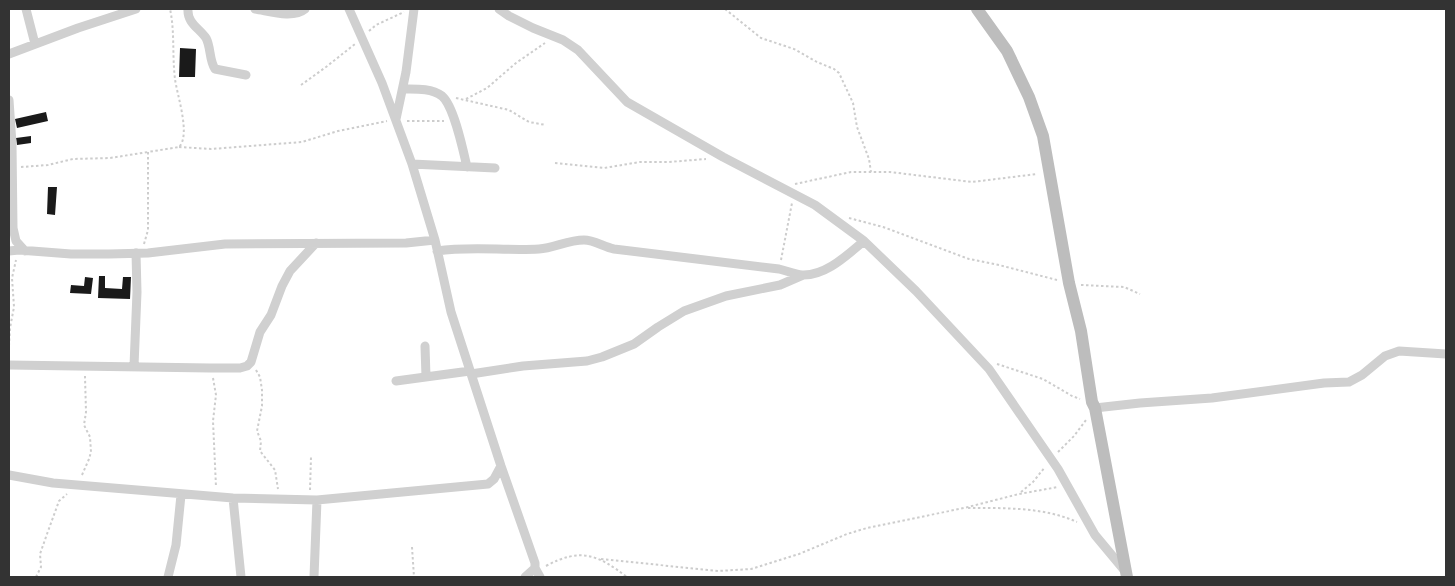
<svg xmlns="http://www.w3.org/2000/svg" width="1455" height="586" font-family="'Space Grotesk',sans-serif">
  <rect width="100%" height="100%" fill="#fff"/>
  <path fill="#1a1a1a" d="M180,48L196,49L195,77H179Z
    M46,112L48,121L17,128L15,119Z
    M31,136V143L17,145L16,138Z
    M48,187H57L55,215L47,214Z
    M99,276H105V288L122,289L123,277H131L130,299L98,298Z
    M85,277L93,278L91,294L70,293L71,285L84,286Z"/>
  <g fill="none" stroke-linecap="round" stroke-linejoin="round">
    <path stroke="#cdcdcd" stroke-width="2" stroke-dasharray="2.5 2.5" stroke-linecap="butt" d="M725,9L761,38L794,49L817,62L834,69L839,73L853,103L857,127L869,159L871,172
      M369,31L376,25L404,12
      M301,85L326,67L355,44
      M456,98L509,110L529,122L546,125
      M466,99L487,88L516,63L545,43
      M407,121H444
      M179,147L211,149L302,142L338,131L387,121
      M555,163L604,168L640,162H669L706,159
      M21,167L48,165L73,159L110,158L148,152
      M795,184L851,172H890L972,182L1037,174
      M849,218L883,227L969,259L999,265L1057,280
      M144,244L148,230V152L179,147C191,135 177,95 175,79C172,55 175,32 170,9
      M781,260L792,203
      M1081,285L1124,287L1140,294
      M9,346L10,328L14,307L12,278L16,260
      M997,364L1043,379L1072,396L1080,399
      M256,370L260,377L262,390V406L257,431L261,441L260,451L275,470L278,489
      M213,378L216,395L213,421L216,487
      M1058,452L1074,436L1086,420
      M82,475L89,459L91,452L90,437L84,425L86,412L85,376
      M310,490L311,457
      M1021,492L1033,482L1045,467
      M968,508C1004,508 1044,507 1077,522
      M412,547L414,577
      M601,559L718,571L751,569L799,554L847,534L867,528L964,508L1019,494L1058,487
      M546,566C581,547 598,555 627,577
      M36,577L41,567L40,554L47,534L59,501L67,494"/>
    <path stroke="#d0d0d0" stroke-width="9" d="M26,9L35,44
      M188,9C187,23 199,28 206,38C211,47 209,60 215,69L246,75
      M255,9C269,11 293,19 305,9
      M349,9L382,83L412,164L435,240L451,312L501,466L535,563V568L525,577
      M499,9L509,16L533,28L563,40L578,50L627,102L723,157L815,205L864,241L916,291L989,369L1058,469L1095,535L1125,571
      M9,54L78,28L136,9
      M403,89C416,89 431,88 442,96C454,106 463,150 467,167
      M9,100L12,144L13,228L16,241L25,251
      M396,119L406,72L414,9
      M412,164L495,168
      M9,251L19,250L71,254H109L148,253L225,244L406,243L435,240
      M437,251C471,246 505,251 539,249C554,248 568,240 584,240C594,240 604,247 614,249L779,269C787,271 795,274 802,275C826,276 847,255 864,241
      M425,346L426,377
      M9,365L210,368H240L247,366L251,362L260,332L271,315L282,286L290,271L316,243
      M134,366L137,292L136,253
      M471,374L523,366L587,361L602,357L634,344L658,327L684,311L726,296L780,285L803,275
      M396,381L470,371
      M1095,408L1140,403L1212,398L1324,383L1349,382L1362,375L1385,356L1399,351L1446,354
      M9,475L53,483L233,498L317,500L488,484L494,479L501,466
      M233,498L241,577
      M535,568L540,577
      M168,577L176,545L181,495
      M314,577L317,500"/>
    <path stroke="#bdbdbd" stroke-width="12" d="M977,9L1007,51L1029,97L1043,136L1069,283L1081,331L1092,402L1095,408L1127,577"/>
  </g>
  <rect width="1455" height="586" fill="none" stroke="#333333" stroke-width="20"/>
</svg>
